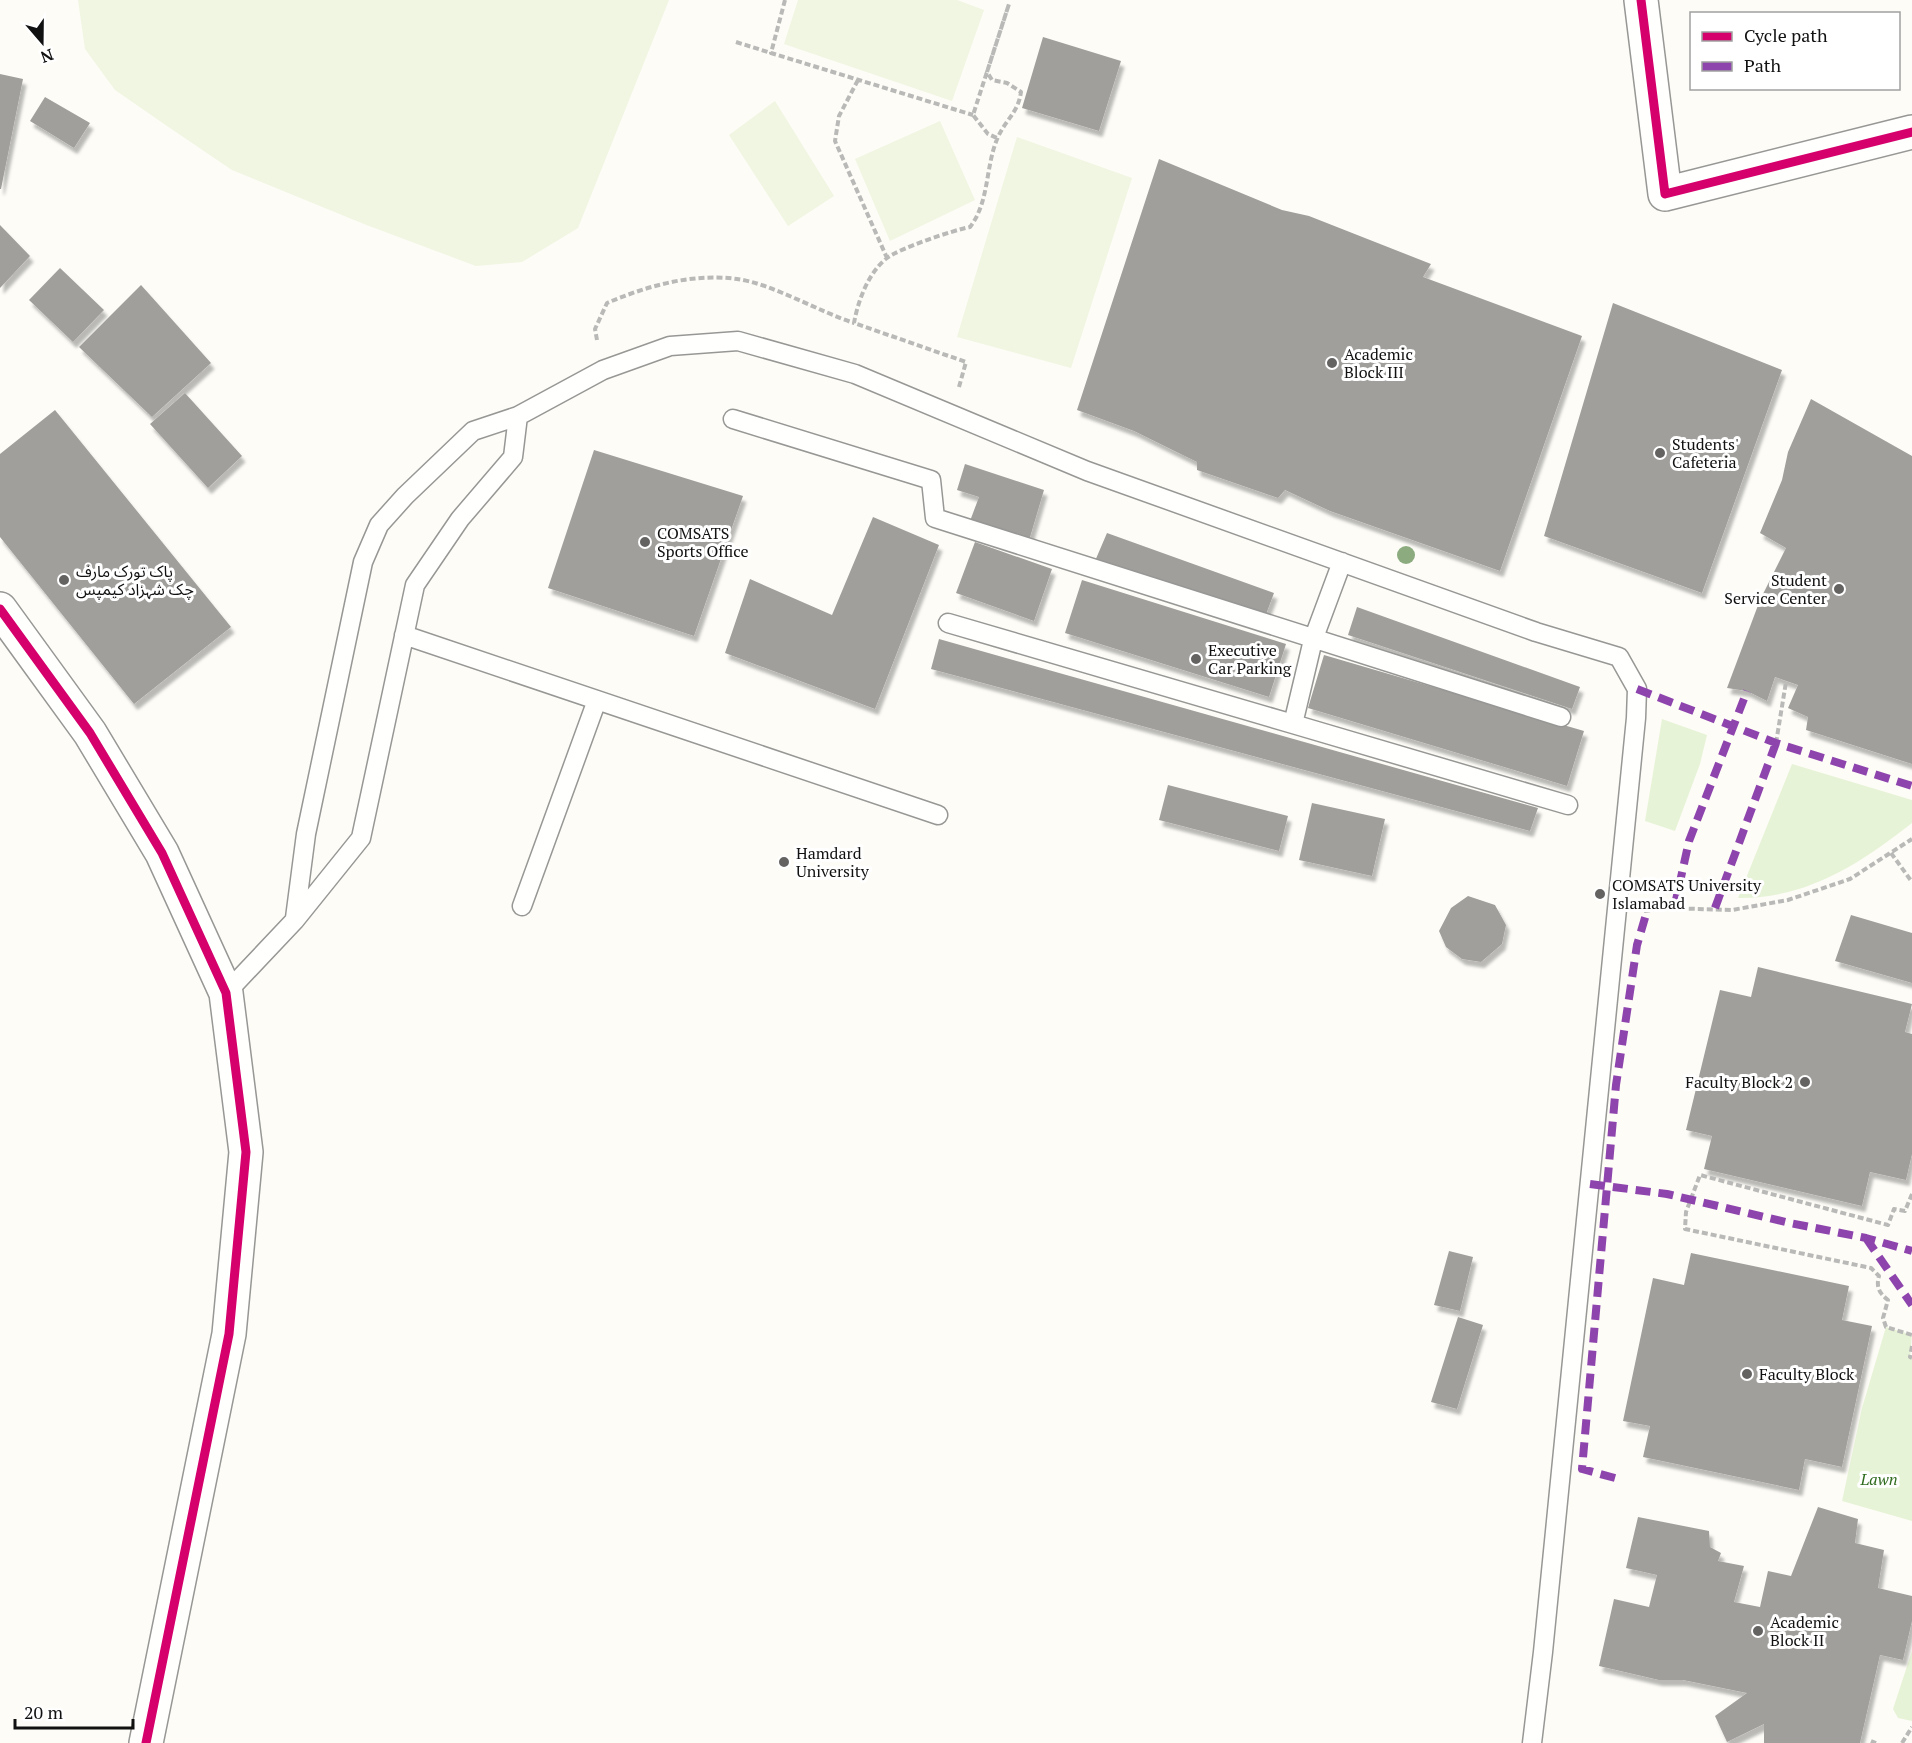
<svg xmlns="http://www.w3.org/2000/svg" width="1912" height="1743" font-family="'PT Serif','Noto Sans Arabic',serif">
  <defs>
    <filter id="shadow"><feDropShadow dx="3.5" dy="6" stdDeviation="1.5" flood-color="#0004"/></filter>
  </defs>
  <rect width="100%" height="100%" fill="#fdfcf7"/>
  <path fill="#e7f3d7" d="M1662,719L1707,735L1700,764L1675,831L1645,821Z
    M1792,764L1912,800V823C1860,864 1806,899 1738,898Z
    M1886,1327L1912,1335L1910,1357L1912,1358V1521L1842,1501L1862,1408Z
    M1912,1651V1721L1898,1718L1893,1709Z"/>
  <path fill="#f0f6e1" d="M78,0H669L578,228L522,262L476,266L364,224L232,170L170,128L115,90L85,49Z
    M798,0H957L984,10L952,101L784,44Z
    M775,101L834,196L788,226L729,135Z
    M940,121L975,200L890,241L855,159Z
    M1017,137L1132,178L1071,368L957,337Z"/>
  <path fill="#a19f9c" filter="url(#shadow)" d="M1043,37L1121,61L1099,131L1022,108Z
    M0,74L23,79L1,189H0Z
    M45,97L90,123L74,148L30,121Z
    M1159,159L1282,210L1309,216L1431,264L1423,277L1582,336L1500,571L1330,511L1285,490L1278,498L1197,470V462L1134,431L1077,410Z
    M0,225L30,256L0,288Z
    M60,268L104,310L73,342L29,300Z
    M141,285L211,363L152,417L79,347Z
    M1613,303L1782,370L1702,593L1544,536Z
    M185,393L242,456L208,488L150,424Z
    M1811,399L1912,456V764L1806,730L1808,717L1788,708L1798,685L1775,677L1767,701L1747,691L1727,688L1760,600L1786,548L1760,533L1782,480L1788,452Z
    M55,410L231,627L134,704L0,537V454Z
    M594,450L743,496L694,636L548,588Z
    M965,464L1044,490L1028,544L970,521L979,497L957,490Z
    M873,517L939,545L875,709L725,653L750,579L832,615Z
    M1107,533L1274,593L1265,617L1095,561Z
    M975,542L1052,569L1034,621L956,593Z
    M1082,580L1286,644L1269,697L1065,633Z
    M1357,607L1580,687L1572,709L1348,635Z
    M939,639L1538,808L1530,831L931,669Z
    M1324,655L1584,731L1567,786L1308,708Z
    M1168,785L1288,816L1279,851L1159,820Z
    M1312,803L1385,819L1372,876L1299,860Z
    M1468,896L1495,905L1506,925L1502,944L1481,962L1462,959L1446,947L1439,931L1451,908Z
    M1851,915L1912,933V983L1835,961Z
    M1758,967L1912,1004L1905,1032L1912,1034V1154L1906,1180L1870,1172L1862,1206L1704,1169L1712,1136L1686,1130L1720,990L1751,997Z
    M1449,1251L1473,1257L1460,1311L1434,1305Z
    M1691,1253L1849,1286L1842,1320L1872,1326L1842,1467L1805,1459L1799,1490L1643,1457L1650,1426L1623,1421L1653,1278L1684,1285Z
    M1458,1317L1483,1325L1457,1409L1431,1402Z
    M1818,1507L1858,1519L1855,1543L1884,1550L1878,1588L1912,1596V1621L1903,1660L1880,1655L1860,1743H1764V1724L1727,1742L1715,1716L1747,1693L1683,1680H1659L1599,1666L1614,1599L1649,1607L1657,1575L1626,1568L1638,1517L1709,1531L1710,1547L1721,1553L1718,1561L1744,1566L1734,1602L1760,1607L1768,1571L1791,1576Z"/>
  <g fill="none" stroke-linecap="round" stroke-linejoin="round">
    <defs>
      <path id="service" d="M733,419L931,480L935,518L1561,717
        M948,623L1293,724L1313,640L1342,562
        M404,635L938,815
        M1293,724L1568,805
        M522,906L597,700
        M295,918L306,834L363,562L379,525L405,496L473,431L518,416
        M226,993L295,920L361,838L415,585L460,519L513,457L518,416L603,370L670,346L738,341L855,374L1087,471L1536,632L1619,657L1637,689L1636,718L1543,1652L1532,1743"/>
      <path id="minor" d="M1641,0L1665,194L1912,132
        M0,609L90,733L162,853L226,993L246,1152L229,1334L146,1743"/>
    </defs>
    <use href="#service" stroke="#979795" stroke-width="21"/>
    <use href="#minor" stroke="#979795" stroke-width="36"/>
    <path stroke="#b9b9b8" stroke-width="4" stroke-dasharray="6 3" stroke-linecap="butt" d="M785,0L771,53L973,115
      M736,42L771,53
      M858,80L839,116L835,141L887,258
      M597,340L595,329L607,303C647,286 692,273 737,279C770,283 820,312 854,323
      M959,387L966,362L854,323C858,301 868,273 887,258C900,248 954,230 970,227C990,201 985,166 998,137C1006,119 1018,113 1021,92L1007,83L992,80L987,72L1009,4L973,115L988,134L997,138
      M1776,743L1786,682
      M1891,853L1912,882
      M1644,911L1666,908L1732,910L1788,900L1850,879L1912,839
      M1912,1194L1905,1211L1894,1209L1888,1225L1700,1175L1686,1212L1685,1229L1871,1268L1879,1276C1876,1287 1879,1293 1888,1300L1883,1318L1886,1327L1912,1335
      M1912,1346L1910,1357L1912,1358
      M1871,1741L1876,1743
      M1902,1743L1912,1727"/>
    <use href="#service" stroke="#fffffe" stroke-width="18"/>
    <use href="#minor" stroke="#fffffe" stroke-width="33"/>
    <path stroke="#8e44ad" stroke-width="8" stroke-dasharray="15 8" stroke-linecap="butt" d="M1637,689L1776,743L1912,786
      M1715,908L1776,743
      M1674,909L1689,841L1747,691
      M1590,1184L1667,1194L1790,1223L1866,1238L1912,1251
      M1866,1238L1912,1305
      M1615,1478L1582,1469L1616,1085L1637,945L1647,911"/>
    <defs>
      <path id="cycleway" d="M1641,0L1665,194L1912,132
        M0,609L90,733L162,853L226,993L246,1152L229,1334L146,1743"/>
    </defs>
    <use href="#cycleway" stroke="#fff" stroke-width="13"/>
    <use href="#cycleway" stroke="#d6006c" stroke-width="9"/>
  </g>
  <circle fill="#8cac80" cx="1406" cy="555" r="9"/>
  <g fill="#646362" stroke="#fff" stroke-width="2">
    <circle cx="1332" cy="363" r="6"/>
    <circle cx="1660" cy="453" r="6"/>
    <circle cx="645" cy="542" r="6"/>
    <circle cx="64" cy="580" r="6"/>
    <circle cx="1839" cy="589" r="6"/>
    <circle cx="1196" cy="659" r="6"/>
    <circle cx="784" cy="862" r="6"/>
    <circle cx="1600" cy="894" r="6"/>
    <circle cx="1805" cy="1082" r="6"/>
    <circle cx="1747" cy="1374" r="6"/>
    <circle cx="1758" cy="1631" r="6"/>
  </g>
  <g text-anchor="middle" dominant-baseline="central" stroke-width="6" stroke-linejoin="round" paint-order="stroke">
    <g font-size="16" fill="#111" stroke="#fff" text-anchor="start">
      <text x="1344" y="354">Academic<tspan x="1344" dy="18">Block III</tspan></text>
      <text x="1672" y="444">Students'<tspan x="1672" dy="18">Cafeteria</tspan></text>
      <text x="657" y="533">COMSATS<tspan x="657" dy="18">Sports Office</tspan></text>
      <text x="76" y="571">پاک تورک مارف<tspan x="76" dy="18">چک شہزاد کیمپس</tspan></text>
      <text x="1827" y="580" text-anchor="end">Student<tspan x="1827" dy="18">Service Center</tspan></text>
      <text x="1208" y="650">Executive<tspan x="1208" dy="18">Car Parking</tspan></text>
      <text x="796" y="853">Hamdard<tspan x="796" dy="18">University</tspan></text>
      <text x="1612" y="885">COMSATS University<tspan x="1612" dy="18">Islamabad</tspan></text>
      <text x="1793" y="1082" text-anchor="end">Faculty Block 2</text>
      <text x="1759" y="1374">Faculty Block</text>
      <text x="1770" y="1622">Academic<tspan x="1770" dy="18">Block II</tspan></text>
    </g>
    <g font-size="16" font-style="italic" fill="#2f6b1f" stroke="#fff">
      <text x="1879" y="1479">Lawn</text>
    </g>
  </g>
  <rect x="1690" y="12" width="210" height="78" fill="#ffffff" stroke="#a0a0a0" stroke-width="1.5"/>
  <rect x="1702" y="32" width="30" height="9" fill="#d6006c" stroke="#a0a0a0" stroke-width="1.5"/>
  <text x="1744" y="42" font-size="18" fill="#111111">Cycle path</text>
  <rect x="1702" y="62" width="30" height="9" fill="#8e44ad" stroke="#a0a0a0" stroke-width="1.5"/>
  <text x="1744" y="72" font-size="18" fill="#111111">Path</text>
  <g transform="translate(42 42) rotate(160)" stroke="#ffffff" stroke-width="4.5" paint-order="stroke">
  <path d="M0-4.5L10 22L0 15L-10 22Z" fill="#111111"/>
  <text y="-9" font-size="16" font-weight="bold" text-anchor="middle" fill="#111111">N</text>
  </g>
  <path d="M15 1719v9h118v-9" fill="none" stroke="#111111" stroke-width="3"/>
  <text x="24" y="1719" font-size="18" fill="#111111" stroke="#ffffff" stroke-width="4.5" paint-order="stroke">20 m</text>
</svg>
